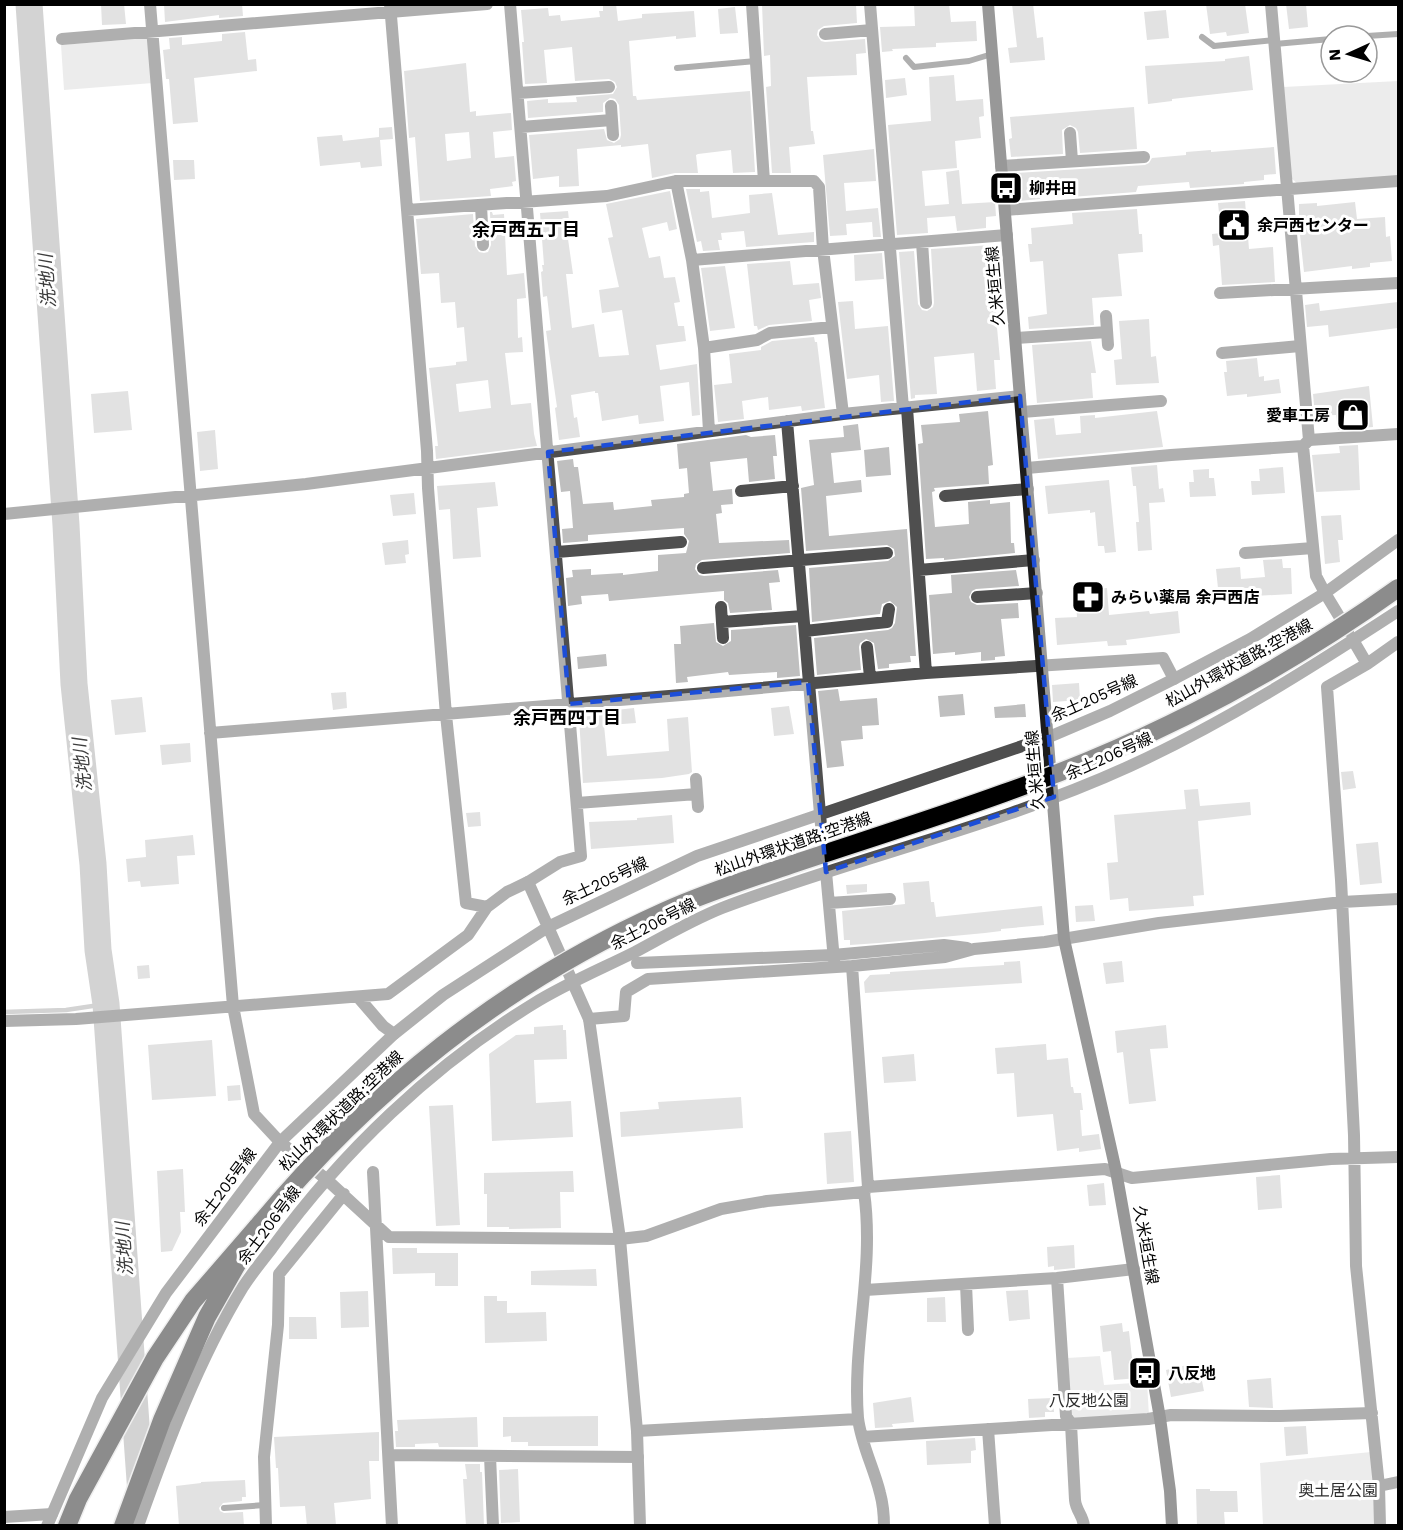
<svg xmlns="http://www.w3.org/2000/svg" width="1403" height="1530" font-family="'Work Sans','Noto Sans JP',sans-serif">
  <rect width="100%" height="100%" fill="#fff"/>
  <path fill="#d6d6d6" d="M149,38L153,83L64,90L61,45Z
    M1398,81V178L1300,186L1290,177L1283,87Z
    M1100,1356L1104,1385L1147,1382L1149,1416L1074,1421L1070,1416L1067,1358Z
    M1371,1452L1376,1525H1263L1260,1463Z"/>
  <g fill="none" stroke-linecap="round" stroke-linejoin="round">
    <path stroke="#9d9d9d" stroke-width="4.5" d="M4,1012L66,1010L106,1004"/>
    <path stroke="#9d9d9d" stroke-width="27" d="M29,4L66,525L74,684L93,864L98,950L106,1004L141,1494"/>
  </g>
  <path fill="#bfbfbf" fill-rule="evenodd" d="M101,4H124L126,24L102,25Z
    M164,4H242L243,16L219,18V15L165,22Z
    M603,4H616L618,21L642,18V14L694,11L696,37L676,39V36L629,41L633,96H636L637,100L750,91L755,172L733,173L731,150L698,154L696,155L698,173H675L652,178L648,144L621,147V145L577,149L579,186L559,187V176L533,179L529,135L604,129L607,140L614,143L620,139L621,135L619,105L615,99L610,98L603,103V112L528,118L527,101L548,99V103L577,102L576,97L613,94L617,87L615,82L609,79L575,81L572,47L544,50L547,83L525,84L522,42H524L521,10L548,8L549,16L560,15L561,21L600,17L599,11H603Z
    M762,4H856L857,23L824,26L818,30L817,35L821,41L825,42L865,39L866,53L856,54L857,75L807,77L811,131H813L815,144L789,147L791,173H772L766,87L771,86L770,55L764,56Z
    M914,4H949L951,22L976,21L977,41L936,43V47L892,49L893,51L882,52L880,27L915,26Z
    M1012,4H1033L1037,38L1043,37L1045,60L1010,63L1008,48L1017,47Z
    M1206,4H1245L1249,33L1227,36L1226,32L1210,34Z
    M1286,4H1306L1308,27L1289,29Z
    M735,7L738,33L720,34L718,9Z
    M1166,10L1169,38L1147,40L1144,12Z
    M245,32L248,60L256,59L257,71L194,78L198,122L173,124L169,79H166L163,50L170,49L169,38L182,37V45L222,41V34Z
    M1249,56L1253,90L1172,99V101L1148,104L1145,66L1225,61V59Z
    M466,63L470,112L476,111V116L511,113L512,130L493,132L495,158L514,156L516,181L512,182L513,186L490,189L491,196L420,201L415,137L409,138L404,71ZM469,132L471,158L447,161L445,134Z
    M954,75L956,101L983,99L984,116L979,117L981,138L955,141L957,168L922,171L925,206L949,204L946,172L959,170L962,204L995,202L996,216L986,217V228L957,231L955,216L927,218L928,233L897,235L888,125L931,121L929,77Z
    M905,78L907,95L886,98L885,80Z
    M1134,107L1137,149L1080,153L1078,132L1076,128L1070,125L1062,130L1063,154L1011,157L1009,139L1012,138L1010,117Z
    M392,127L393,139L380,140L382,166L361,168L360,162L320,166L317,137L342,135L343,141L379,137V128Z
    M1274,147L1276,174L1264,175V180L1244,182V184L1190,188L1189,182L1138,186L1136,192L1071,197L1070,194L1040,196V199L1019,201L1016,173L1145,165L1149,163L1152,158L1186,155V152L1211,150V152Z
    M874,149L876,181L844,183L846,211L878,208L881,237H873L872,222L846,224L847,235L830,236L823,155Z
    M173,160H194L195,179L174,180Z
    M686,189H700V192L709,191L712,218L750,213L749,195L772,193L778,235L814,232V242L746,247L744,231L721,233L722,240H718L720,250L703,251L701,241L697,242Z
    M670,191L677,229L669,231L667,222L642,228L649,258L660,256L664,278L675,277L680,302L674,303L678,326H684L686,341L656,345L660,370L697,364L700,415L692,416L689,382L660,386L664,421L639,424L638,415L602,421L598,393H595V391L571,395L574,418L577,417L580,437L559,440L555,408L557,407L546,331L551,330L547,296L543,297L541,272L543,271L542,265H544L540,213L568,211L571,239H568L573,274H566L572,328L594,324L599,357L629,355L622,310L602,313L599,290L619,287L608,238L613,237L606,204Z
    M1245,201L1249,249L1273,247L1275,282L1222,285L1219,245L1213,246L1212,234L1221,233L1218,203Z
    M1355,202L1357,219L1385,217L1386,237L1390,236L1392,261L1370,263V267L1352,269V266L1304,272L1299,226V204L1317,203V206Z
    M1137,209L1139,234H1142L1143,252L1118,254L1122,296L1092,298L1094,325L1029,329L1028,317L1047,314L1043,261L1030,262L1028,244H1032L1031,228L1073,224L1072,213Z
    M490,212H492L493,215L504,214L507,275L524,273L526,298L517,299L518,338L522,337L523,352L505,353L511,405L531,403L534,434L537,446L436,459L435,446H438L429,368L456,365V362L467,361L464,327L457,328L455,302L441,303L439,273L421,274L416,219L473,214L475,246L479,252L484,253L488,252L491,245ZM488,380L491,408L459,412L456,384Z
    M991,245L993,262H996L999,295H994L1000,360H994L996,389L977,391L974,353L934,357L937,394L915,395V398L911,399L899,252L914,251L918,304L922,310L927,311L933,307L934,303L931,249Z
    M882,253L884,279L855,281L854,255Z
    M790,261L793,285L819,283L821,298L809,300L812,321L769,325L758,330L757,326H754L747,264Z
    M725,266L735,328L710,331L701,268Z
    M853,301L855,329L888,326L894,401L881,402L879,375L847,379L838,302Z
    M1398,302V328L1329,337L1328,325L1307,327L1305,305L1319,303L1320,311Z
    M1149,319L1151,357L1156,356L1159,383L1116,385L1114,360L1122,359L1119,321Z
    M814,337L815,342H817L825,408L802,411L801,406L769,410L768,397L742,401L744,419L718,422L714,385L732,383L729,354L761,350V347L772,341Z
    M1091,341L1096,373H1091L1093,398L1037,403L1032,345Z
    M1257,358L1259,377L1264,376V381L1279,379L1281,393L1247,397V394L1227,396L1224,372H1227L1226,361Z
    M1369,386L1373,427L1338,430L1336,415L1315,416L1313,394Z
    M128,391L132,430L94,433L91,394Z
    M988,411L993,465L988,466L989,484L934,488L935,491L932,492L935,527L969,524L968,502L990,500V504L1010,502L1011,543H1014L1015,553L944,560V558L926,559L918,444L923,443L921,425L960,422L959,414Z
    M1157,411L1163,447L1038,459L1034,420L1054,418L1056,435L1081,433L1080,416L1095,415V418Z
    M858,424L861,450L831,453L834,483L861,480L862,492L826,496L829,536L907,529L916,656H910L911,662L889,664V668L878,669L874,643L866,639L860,643L859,647L861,670L817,675L814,638L888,630L892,628L895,623L897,607L890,601L882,604L880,614L812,622L809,568L888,561L895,556L894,549L887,545L806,551L801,488L814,485L809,440L844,437L843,426Z
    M215,430L218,469L200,471L197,432Z
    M746,435L751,437L775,435L777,456H773L775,479L749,482L747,458L710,462L713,491L732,489L733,504L721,505L722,513L716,514L719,543L789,540L790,553L702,560L696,564L695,569L699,575L704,576L778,570L780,582L769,583L772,610L730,613L728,603L724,600V591L609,601L608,594L581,596L582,604L568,606L566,578L573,577L572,570L591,569V575L623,573V575L658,571V555L686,553L689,541L684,534V528L588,535V541L563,543L562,529L573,528L570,491L561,492L557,461L573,459L574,467H578L583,504L613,502L614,510L652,506L651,500L684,497V494L689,493L687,468L679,469L677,444Z
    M1358,445L1360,490L1316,492L1312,455L1340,453L1339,446Z
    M889,447L891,475L866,477L864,450Z
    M1157,465L1159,489L1163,488L1165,502L1149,503L1152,550L1138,551L1136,522H1139L1136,486H1133L1131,467Z
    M1283,467L1285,493L1252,495L1251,481H1260L1259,469Z
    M1209,469V478H1214L1216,496L1190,497L1189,482H1194L1193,470Z
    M1109,480L1116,552L1105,553L1104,546H1098L1095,512L1090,513V510L1048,514L1045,486Z
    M495,482L498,506L477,508L481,557L453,559L450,509L439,510L437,486Z
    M414,493L416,514L393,516L390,495Z
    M1341,515L1343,540H1338L1340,562L1325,564L1321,516Z
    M408,540L409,554L405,555L406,563L385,565L382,543Z
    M1282,559L1283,568H1291L1292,594L1219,598L1216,569L1240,567L1241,579L1265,577L1263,560Z
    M1016,570L1019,586L976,589L972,591L969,597L971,602L977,605L1018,603L1019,618L1001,619L1005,656L995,657V660L981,661V652L955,655V652L933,654L929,595L952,593L951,575Z
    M1107,588L1109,615L1149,611L1150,614L1178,611L1180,633L1126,640L1127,645L1108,646L1107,641L1057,645L1055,618L1077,617L1075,591Z
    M714,623L716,642L723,646L731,641V630L796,625L800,676L777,678V672L729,675L728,672L687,677L688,682L676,683L674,644H681L680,626Z
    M606,654L607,666L578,669L577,657Z
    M1079,683L1080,700L1053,702L1052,685Z
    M838,689L840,701L877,698L879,725L862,726L863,739L841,741L844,766L827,768L818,691Z
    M346,692L347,708L333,710L331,693Z
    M963,694L965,715L940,717L938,696Z
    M142,697L146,732L115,735L111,700Z
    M1025,704L1026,717L995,718L994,707Z
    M789,706L794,734L774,736L771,708Z
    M634,708L636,723L609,725L607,711Z
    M603,715L607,756L669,751L667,719L688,717L692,772L689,774L662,778L583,783L579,717Z
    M190,743L191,762L162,765L160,745Z
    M1353,771L1356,788L1343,790L1341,772Z
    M1198,789L1200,806L1250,802L1251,815L1198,821L1204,895L1193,896L1194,906L1129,911L1128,898L1110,900L1107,863L1118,862L1114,815L1186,809L1184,790Z
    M480,812L481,826L468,827L466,813Z
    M672,815L674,843L591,849L589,822L637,820V818Z
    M193,835L195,855L177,856L179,884L141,887L140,881L128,882L126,859L146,857L145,840Z
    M1378,842L1382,883L1360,885L1356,844Z
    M929,881L931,902H934L936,917L1042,906L1044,925L1001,929V931L985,933L879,943L850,945V940H844L842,911L905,904L903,883Z
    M867,884V892L847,894L846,885Z
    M1093,905L1095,921L1076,922L1075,906Z
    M1020,961L1022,983L865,993L864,982L870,975L890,974V972L1004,965V962Z
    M1122,961L1124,982L1106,984L1103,963Z
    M149,965L150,978L138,979L137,966Z
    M563,1025V1030H566L567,1059L534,1060L536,1103L571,1101L573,1137L492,1141L489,1054L516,1035L534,1034V1027Z
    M1166,1025L1168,1048L1150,1049L1156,1101L1129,1104L1123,1052L1117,1053L1115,1031Z
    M212,1040L216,1096L152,1100L148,1045Z
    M1046,1044L1047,1060L1068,1058L1071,1087H1073L1074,1093H1081L1083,1110H1080L1082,1136L1099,1134L1101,1149L1079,1152V1148L1057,1151L1053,1114L1017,1117L1014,1073L997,1074L995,1048Z
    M914,1054L916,1081L884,1083L882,1057Z
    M240,1085L241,1100L228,1101L227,1086Z
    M741,1097L743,1128L621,1137L620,1112L659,1109L658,1102Z
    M453,1105L460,1225L436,1226L429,1106Z
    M851,1131L854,1182L827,1184L824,1133Z
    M183,1169L185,1212H180L181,1232L172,1251L161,1252L157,1171Z
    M573,1171L574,1192H560L561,1228L509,1229V1227H487V1194H484V1173Z
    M1280,1175L1282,1208L1258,1210L1256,1177Z
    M1104,1183L1106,1205L1089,1206L1087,1185Z
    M1074,1245L1075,1268L1054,1270V1266L1048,1267L1047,1247Z
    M392,1248H417V1253H458V1286H435V1273L393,1274Z
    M596,1269L597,1286L531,1285V1271Z
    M1028,1290L1030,1319L1009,1321L1006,1291Z
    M368,1291L369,1327L341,1328L340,1292Z
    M484,1296H497V1301H507V1313L546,1312L547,1341L485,1343Z
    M945,1297L946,1322H927V1298Z
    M289,1317H316L317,1339H289Z
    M1122,1323L1123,1332L1129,1331L1132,1358H1137L1138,1378L1114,1380L1111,1351L1103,1352L1100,1326Z
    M1187,1365L1190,1378L1201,1376L1204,1391L1171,1397L1166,1370Z
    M1271,1378L1273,1408L1249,1407L1247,1380Z
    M911,1397L914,1422L892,1424L893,1427L875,1428L873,1403Z
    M1053,1398L1054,1412H1045V1417L1029,1418L1028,1399Z
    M598,1416V1446H528V1442H511V1436L503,1437V1417Z
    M477,1417L478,1447H439L438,1443L415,1444V1447H396L395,1431H398L397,1420Z
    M1306,1426L1308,1454L1286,1456L1284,1427Z
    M379,1432V1461H369L371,1499L334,1503L336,1525L307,1526L305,1506L280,1507L278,1468H276L274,1437Z
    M975,1438L976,1450L971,1451V1463L927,1465L926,1441Z
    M465,1464H480V1472H482L484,1526H466L463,1479H467Z
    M518,1469L520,1522L501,1523L499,1470Z
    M245,1480L246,1497H242V1501L223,1503L219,1508L220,1511L224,1513L243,1512L244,1526H179L176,1486L201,1483V1482Z
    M1196,1489H1210V1491H1237L1238,1512H1224L1225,1526H1197Z"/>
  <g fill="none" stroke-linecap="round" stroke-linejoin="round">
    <defs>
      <path id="motorway" d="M67,1526L78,1499L155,1358L193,1301L258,1226
        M123,1526L162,1420L207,1317L240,1259"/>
    </defs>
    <use href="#motorway" stroke="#dbdbdb" stroke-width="21"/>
    <path stroke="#4f4f4f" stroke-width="6" d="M1367,36L1398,34
      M1202,37L1214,46L1274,40
      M1275,44L1331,39
      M906,58L914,67L969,61L992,54
      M677,68L756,61
      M224,1508L265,1505"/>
    <path stroke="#4f4f4f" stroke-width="12" d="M150,4L233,1006L254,1114L280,1142
      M390,4L427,451L428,488L446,715L466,903L487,907
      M752,4L764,181H814L819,187L823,249L843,414
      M870,4L903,408
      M825,34L872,30
      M62,39L487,4
      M518,93L609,87
      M611,106L613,135
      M521,127L612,120
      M1070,133L1072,161
      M1001,166L1144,157
      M676,181L692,260L704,348L709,431
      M481,205L483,245
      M407,210L607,196L676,181H764
      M1005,210L1398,181
      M922,242L926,303
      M692,260L1007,235
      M1220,293L1398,283
      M1106,316L1108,345
      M1016,338L1107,332
      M704,348L757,340L770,333L832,327
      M1222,353L1300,346
      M907,408L926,673
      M1022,412L1161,401
      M787,421L820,814
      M1303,446L1316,576L1325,593
      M1027,468L1171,455L1303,446L1309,440L1271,4
      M741,491L793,486
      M945,496L1028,489
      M4,514L306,484L843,414L1020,396
      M557,552L681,542
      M1245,553L1313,548
      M703,568L887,553
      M919,570L1034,560
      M977,597L1037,593
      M721,607L723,638
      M722,622L803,616
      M805,631L887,622L889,609
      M1353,640L1367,664L1327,687L1341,880L1354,1135L1356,1266L1379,1486
      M867,647L870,677
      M1367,664L1398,642
      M210,733L694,694L926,673L1163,658L1174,679
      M696,779L698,807
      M577,803L697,794
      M826,872L834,960
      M829,903L890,899
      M637,963L833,955L944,945L967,948
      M852,966L868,1187
      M358,997L383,1026L394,1034
      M589,1019L624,1016L626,992L648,979L852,966L945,957L974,949L1045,942L1159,923L1342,902L1398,899
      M4,1021L76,1019L388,994L468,935L487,907L507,892L528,882L560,862L581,856L510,4
      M373,1172L392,1526
      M326,1179L389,1237L620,1239L646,1236L721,1209L767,1201L864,1192L868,1187L1105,1169L1132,1178L1331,1159L1398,1157
      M864,1192C875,1268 852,1343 858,1418C861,1444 874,1468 880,1493C883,1504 884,1515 884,1526
      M1057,1278L1066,1416L1071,1424L1075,1500C1076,1511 1083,1515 1084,1526
      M966,1284L968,1330
      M865,1290L1057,1278L1134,1269
      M988,1429L995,1526
      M637,1431L858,1419
      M862,1437L1148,1419L1171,1415L1280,1416L1372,1413
      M389,1455L638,1457
      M490,1456L493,1526
      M4,1517L52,1514
      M266,1526L264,1457L278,1325L279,1274L344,1194
      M1380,1526L1379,1486L1398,1482"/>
    <path stroke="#4f4f4f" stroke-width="12" d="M1309,440L1398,434
      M1325,593L1348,631
      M820,814L824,859
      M528,882L589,1019L620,1239L637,1431L640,1526
      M280,1142L326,1179
      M47,1526L102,1398L166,1293L280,1142L394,1034L443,995L548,927L697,856L1049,737L1110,711L1174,679L1250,639L1325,593L1398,540
      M138,1526C167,1444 198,1361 243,1287C252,1273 262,1261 272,1248C342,1152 432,1066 533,1004C565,984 601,969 635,952C663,937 692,920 722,908C857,857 999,826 1130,766C1224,723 1312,667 1398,611"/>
    <path stroke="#1c1c1c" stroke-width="12" d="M988,4L1064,939L1116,1171L1160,1418L1170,1491L1172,1526"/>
    <use href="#motorway" stroke="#000" stroke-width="18"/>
    <defs>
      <path id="motorway-bridge" d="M258,1226C371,1090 502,984 665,911C707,892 752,878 796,863C865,840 935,818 1004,793C1144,744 1278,674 1398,588"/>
    </defs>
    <use href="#motorway-bridge" stroke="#dbdbdb" stroke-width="21" stroke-linecap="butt"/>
    <use href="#motorway-bridge" stroke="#000" stroke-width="18"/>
  </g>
  <path d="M0 0H1403V1530H0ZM1020,396L1054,797L826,872L808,682L569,704L548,452Z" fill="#fff" fill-opacity=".55" fill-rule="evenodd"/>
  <path fill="none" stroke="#1d4ed8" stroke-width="4.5" stroke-dasharray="12 8" stroke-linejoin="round" d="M1020,396L1054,797L826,872L808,682L569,704L548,452Z"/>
  <defs>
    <symbol id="bus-square" viewBox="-11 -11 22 22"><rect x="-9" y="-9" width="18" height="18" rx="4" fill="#000" stroke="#fff"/><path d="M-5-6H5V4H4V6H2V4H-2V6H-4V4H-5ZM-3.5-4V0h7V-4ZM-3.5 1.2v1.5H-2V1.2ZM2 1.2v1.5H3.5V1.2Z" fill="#fff"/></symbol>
    <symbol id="civic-square" viewBox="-11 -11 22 22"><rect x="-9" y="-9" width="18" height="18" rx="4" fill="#000" stroke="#fff"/><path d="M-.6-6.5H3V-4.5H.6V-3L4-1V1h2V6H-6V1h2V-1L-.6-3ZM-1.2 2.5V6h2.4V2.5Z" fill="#fff"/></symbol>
    <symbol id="shop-square" viewBox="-11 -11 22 22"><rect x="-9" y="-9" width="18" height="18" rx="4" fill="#000" stroke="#fff"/><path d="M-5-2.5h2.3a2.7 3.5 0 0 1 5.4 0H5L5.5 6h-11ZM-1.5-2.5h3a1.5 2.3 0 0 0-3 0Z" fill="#fff"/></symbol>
    <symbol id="pharmacy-square" viewBox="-11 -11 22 22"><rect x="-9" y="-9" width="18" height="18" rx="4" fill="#000" stroke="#fff"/><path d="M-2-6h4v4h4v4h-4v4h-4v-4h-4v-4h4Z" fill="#fff"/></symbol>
  </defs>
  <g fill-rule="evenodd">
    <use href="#bus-square" x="987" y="169" width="38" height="38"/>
    <use href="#civic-square" x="1215" y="206" width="38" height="38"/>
    <use href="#shop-square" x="1334" y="396" width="38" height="38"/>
    <use href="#pharmacy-square" x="1069" y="578" width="38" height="38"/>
    <use href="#bus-square" x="1126" y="1354" width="38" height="38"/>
  </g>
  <g text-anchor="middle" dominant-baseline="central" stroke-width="6" stroke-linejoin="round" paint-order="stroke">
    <g font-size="16" font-weight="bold" fill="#000" stroke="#fff" text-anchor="start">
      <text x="1029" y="188">柳井田</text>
      <text x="1257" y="225">余戸西センター</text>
      <text x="1330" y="415" text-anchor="end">愛車工房</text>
      <text x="1111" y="597">みらい薬局 余戸西店</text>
      <text x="1168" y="1373">八反地</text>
    </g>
    <g font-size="16" fill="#000" stroke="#fff">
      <text transform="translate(995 286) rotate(-95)">久米垣生線</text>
      <text transform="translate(1239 663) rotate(-29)">松山外環状道路;空港線</text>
      <text transform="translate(1094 698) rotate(-24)">余土205号線</text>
      <text transform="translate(1109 756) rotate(-24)">余土206号線</text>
      <text transform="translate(1035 770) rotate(-95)">久米垣生線</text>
      <text transform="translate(793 844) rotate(-19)">松山外環状道路;空港線</text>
      <text transform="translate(605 881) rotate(-25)">余土205号線</text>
      <text transform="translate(653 924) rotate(-27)">余土206号線</text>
      <text transform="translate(341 1111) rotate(-44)">松山外環状道路;空港線</text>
      <text transform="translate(225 1187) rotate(-53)">余土205号線</text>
      <text transform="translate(269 1225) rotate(-53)">余土206号線</text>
      <text transform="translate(1146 1245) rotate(80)">久米垣生線</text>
    </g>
    <g font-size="16" fill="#2d2d2d" stroke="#fff">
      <text x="1089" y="1400">八反地公園</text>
      <text x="1338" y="1490">奥土居公園</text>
    </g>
    <g font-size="18" font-weight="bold" fill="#000" stroke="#fff">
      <text x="526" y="229">余戸西五丁目</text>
      <text x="567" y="717">余戸西四丁目</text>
    </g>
    <g font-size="18" font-style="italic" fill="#3e3e3e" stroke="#fff">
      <text transform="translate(47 281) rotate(-94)">洗地川</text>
      <text transform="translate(82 765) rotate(-96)">洗地川</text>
      <text transform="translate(124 1249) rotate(-94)">洗地川</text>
    </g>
  </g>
  <rect width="1403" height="1530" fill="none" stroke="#000000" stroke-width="12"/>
  <g transform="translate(1349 54) rotate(266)"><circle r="28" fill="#ffffff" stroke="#999999" stroke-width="1.5"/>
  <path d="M0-4.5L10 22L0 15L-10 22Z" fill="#000000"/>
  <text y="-9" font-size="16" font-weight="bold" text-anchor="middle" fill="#000000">N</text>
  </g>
</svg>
